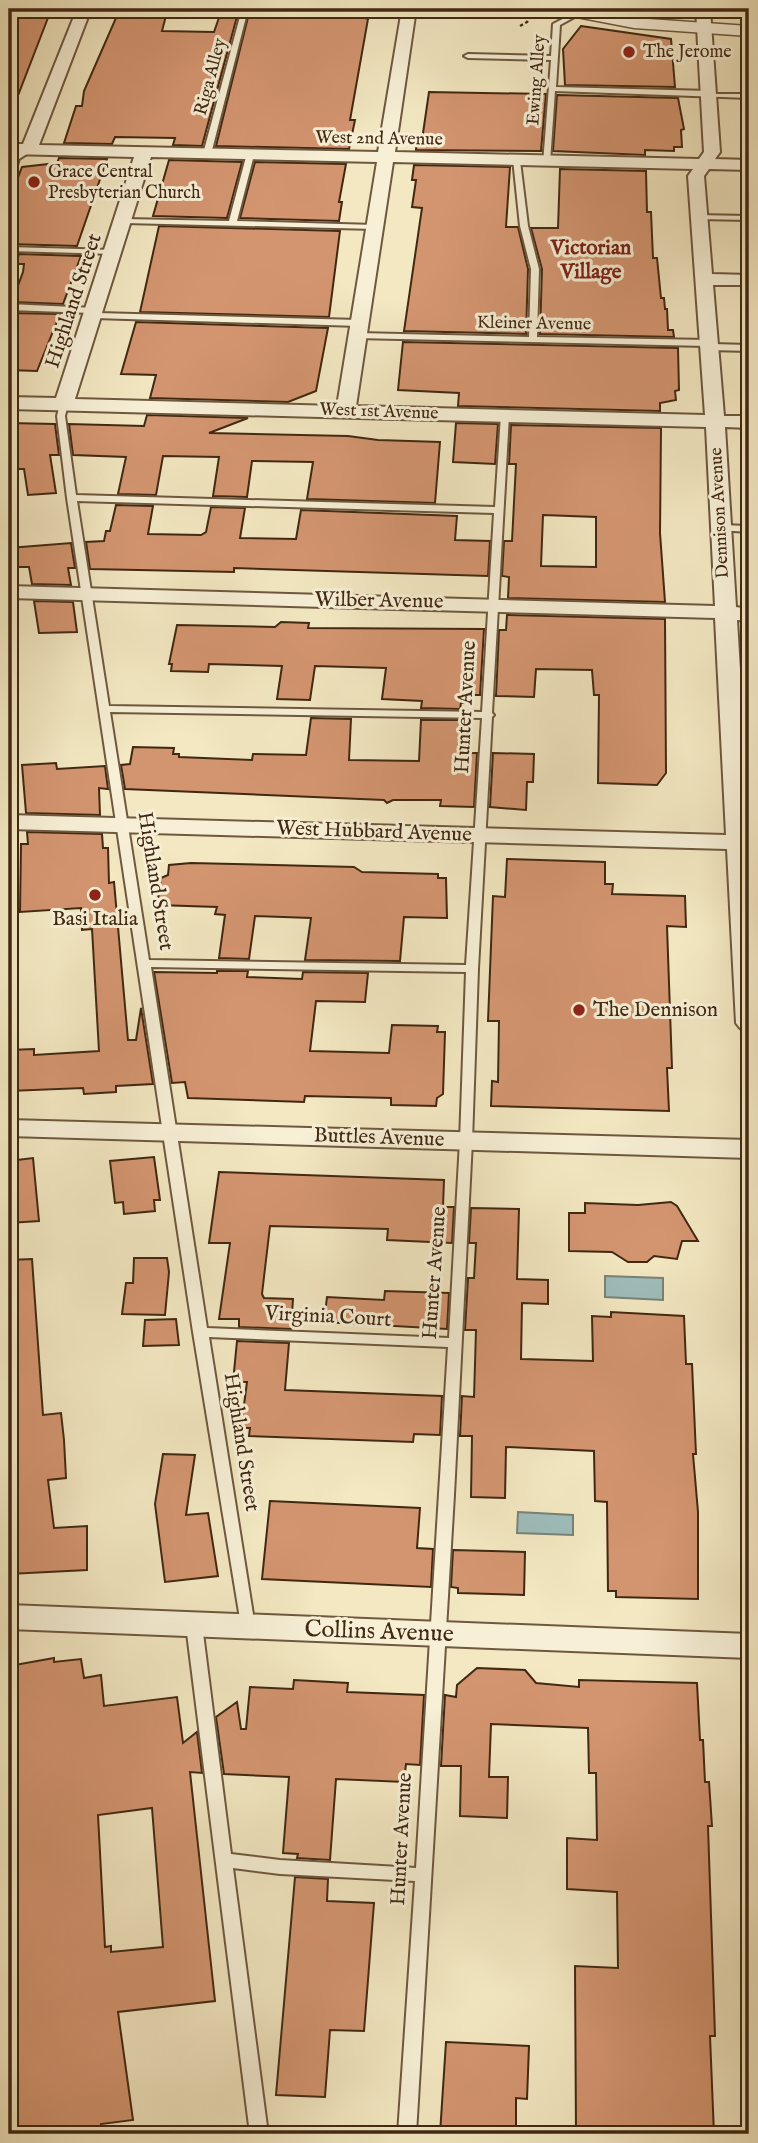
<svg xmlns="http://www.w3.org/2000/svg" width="758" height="2143" font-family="'IM FELL English',serif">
  <rect width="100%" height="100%" fill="#f3e8c2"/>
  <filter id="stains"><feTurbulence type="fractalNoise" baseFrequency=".00286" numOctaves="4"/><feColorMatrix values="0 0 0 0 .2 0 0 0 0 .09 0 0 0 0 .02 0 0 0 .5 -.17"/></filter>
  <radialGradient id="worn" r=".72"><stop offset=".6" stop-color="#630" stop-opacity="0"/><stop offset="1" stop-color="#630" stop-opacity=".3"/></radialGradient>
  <path fill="#9ebebc" stroke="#798278" stroke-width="2" d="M605,1276L663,1278V1300L605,1297Z
    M518,1512L573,1515V1535L517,1533Z"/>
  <path fill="#d39570" stroke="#412812" stroke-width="2" fill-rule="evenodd" d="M18,9L51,10L12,111L9,110V33Z
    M160,9V12H167L162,31L214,32L222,9H239L202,146L173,145L175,138L115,137L112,144L64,143L76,106H82L84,91L119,11Z
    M250,9H364L362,17L368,19L350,120H355L349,149L216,146Z
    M581,26L671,39L675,87L565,85L563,49Z
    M429,92L546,94L541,151L416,150L417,139L422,140Z
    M557,95L678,98L684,129L681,130L682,147H674V151L645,150V155L553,151Z
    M59,158L107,159L77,246L9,244V201L22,167L57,163Z
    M169,160L242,162L227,218L153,216Z
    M255,162L346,164L339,202H342L339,221L240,218Z
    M414,165L510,167L506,227H518L528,269L526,334L404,331L422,208L412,207L416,180H412Z
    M560,169L646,171L647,212H651L653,258H657L661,298H664L665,309H667L668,330H673L674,337L540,334L542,269L531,228H558Z
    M159,226L340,231L329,317L140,312Z
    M19,254L81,256L63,304L12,302L23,272L24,264H16Z
    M9,313L60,314L37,371L9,370V347L17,325H9Z
    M136,322L328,328L316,391L288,402L150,398L156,375L121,374Z
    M403,342L678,348L679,390L675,391L676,400L660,403V411L458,406L459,393L398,390Z
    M147,415L248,418L209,433L348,436L378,440L440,442L435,503L307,499L313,462L252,461L247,497L213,496L219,457L163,456L156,495L118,494L126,457L73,455L69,424L144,426Z
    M9,423L55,424L59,455H50L56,493L28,495L24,469H18L16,450H9Z
    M456,423L498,424L495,464L453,462Z
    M511,425L661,428L660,533L665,602L508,598L509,577L502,576L504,541H512L516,464H509ZM543,515L596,517V567L541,566Z
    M116,505L153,506L148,534L201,535L206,532L211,507L245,508L240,538L296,539L301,510L457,516L455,540L490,541L488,576L234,568V572L90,569L86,542L104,541L106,531H110Z
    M71,543L75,568H68L71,585L32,584L29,567H9V548Z
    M34,601L73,602L77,632L39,633Z
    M507,615L665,619L666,773L657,785L598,783L599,695H594L592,670L536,669L534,697L496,696L499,630H506Z
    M281,622L309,623L308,628L484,629L480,695H471V703H461L460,709L421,708L422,701L382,699L386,668L315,666L310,700L277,699L282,666L209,664L208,672L171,671L172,664H169L177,625L275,627Z
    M311,718L351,719L349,760L419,761L421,720H460L458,753H477L474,807L440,806L441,800H393L387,803L384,800L125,789L121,765L130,764L133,747L174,748L173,754H179V757L252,760L253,754L306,755Z
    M493,753L534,754L533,782H527L526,810L490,807Z
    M56,763L57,769L105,766L108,789L99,788L100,815L26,813L22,765Z
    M27,832L102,834L103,848H108L109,883L114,882L128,1040H136L141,1008L153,1084L116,1086V1092L84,1094L83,1088L9,1091V1050L34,1049V1055L99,1051L92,929L82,930L81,908L20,912L21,844H28Z
    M507,859L605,862V884H613L612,894L685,896L686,927L667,926L672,1068H667L669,1111L491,1106L492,1081L498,1082L499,1021H488L493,896L505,897Z
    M191,863L354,867L362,872L438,874V878H446L447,918L404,917L400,961L305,960L311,918L255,916L249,959L219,958L225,915L215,914L217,907L157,905L161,878L168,875L169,865Z
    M217,971H248L247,977L302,979L303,972L368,973L365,1002L316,1001L310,1051L389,1053L392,1025L438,1026L437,1032H445L443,1094L437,1098L436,1106L391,1105V1098L305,1096L304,1102L188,1098L185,1082L172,1083L154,972L217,973Z
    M154,1157L160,1200H154L155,1211L124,1214L123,1202L115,1203L110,1161Z
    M33,1158L39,1221L9,1223V1161Z
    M219,1172L444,1180L443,1207H454L452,1243L387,1240L388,1229L270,1226L262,1294L264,1298L293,1299L291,1329L239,1327V1319H219L230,1243H209Z
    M671,1202L677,1206L698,1241H682L677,1259L654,1256L647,1262H628L612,1252L569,1251V1213H585V1203L638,1205Z
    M471,1208L519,1209L517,1279L548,1280V1304L522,1303L521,1359L593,1361L592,1316L611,1317V1312L684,1316L686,1364H692L696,1454H693L698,1512V1599L616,1597V1591H608L607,1502L595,1501L594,1451L506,1447L505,1498L471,1497L472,1436H460L462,1396L474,1397L476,1330H465L468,1278H474L476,1243H469Z
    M134,1258H167L169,1272L165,1315L122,1314L126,1283H133Z
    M32,1259L43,1415L61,1413L64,1440L66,1478L48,1480L54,1528L87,1526V1570L9,1574V1260Z
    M385,1291L449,1293L447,1329L324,1322L327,1297L384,1300Z
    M176,1319L179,1345L143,1346L145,1320Z
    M237,1341L289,1343L285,1390L442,1396L440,1435L414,1434L413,1442L249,1436L250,1428H241L247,1382H233Z
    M163,1454L195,1455L186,1515L208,1513L218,1576L165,1582L155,1504Z
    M270,1501L420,1508L417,1548L433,1549L431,1587L262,1579Z
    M453,1550L525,1552L524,1595L458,1593V1588L451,1587Z
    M54,1658V1662L81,1659L84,1678L101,1675L104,1706L177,1697L183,1743L197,1732L202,1773L190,1772L215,2001L118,2012L133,2120L101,2124L102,2134H10L9,2085H13L9,2020V1666ZM152,1808L163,1947L111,1952V1946L105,1947L98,1815Z
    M477,1668L525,1670L536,1683L579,1687V1680L697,1683L700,1740H703L705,1782H709L712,1826H708L715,2036H710L714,2134H576L575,1966L618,1968L617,1892L567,1889V1838L597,1840L596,1773H589L588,1728L491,1724L489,1777H508L507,1818L460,1816L461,1766H441L445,1695L456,1697L457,1685Z
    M294,1680L348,1683L347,1692L424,1695L420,1765L406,1764L404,1782L336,1779L330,1860L297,1858L298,1854L283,1853L289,1777L224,1774L216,1717L237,1702L241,1729H246L250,1687L293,1689Z
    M295,1877L328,1879L327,1901L374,1903L364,2031L330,2030L325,2097L276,2095Z
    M446,2042L529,2046L527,2099L516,2098V2134H440Z"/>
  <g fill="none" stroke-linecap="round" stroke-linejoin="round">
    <defs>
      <path id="service" d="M242,9H248L211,154L207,156L203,154Z
        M578,11L580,12V14L560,25L556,87L710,91L713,94H749V98L555,91L550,162L543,164L551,60L468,58L464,56L468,54L551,56L553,24Z
        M26,148L33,150L19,159L13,177L9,179C9,161 11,158 26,148Z
        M247,153L254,155L237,221L375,225L379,227L375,229L124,223L120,221L124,219L229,221Z
        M513,159L520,161L528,226L539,269L537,337L709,340L712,341V344L749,345V351L709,350L706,349V346L355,338L354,336L358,333L529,337L531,269L520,226Z
        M696,215L749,216V220L699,219H696Z
        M9,247L114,250L118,252L114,254L9,251Z
        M9,304L95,308L98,309V313L359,320L363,323L359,326L94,318L91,317V313L9,310Z
        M64,401L68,404L65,416L76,495L495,507L501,415L505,412L509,415L492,713L494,715L492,717L478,969L472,1141L454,1495L416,2134H398L415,1881L280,1874L233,1868L268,2134H250L186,1625L189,1621L194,1619L199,1621L202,1625L231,1854L280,1860L416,1868L448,1347L209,1337L255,1627L252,1631L247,1633L242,1631L193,1332L67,498L57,416L60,404ZM77,501L494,513L482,712L109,706ZM110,712L482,718L466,965L149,960ZM151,967L466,972L460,1141L449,1338L207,1328Z
        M721,525L749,526V532L718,530L716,528Z"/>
      <path id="minor" d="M77,9H91L39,145L378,152L402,9H416L395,152L699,159L704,152L696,9H710L720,152L715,159L749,160V170L709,169L704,176L712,274L749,275V285H713L724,416H749V428L725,427L736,607L749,609V621L737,620L749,819V1031L740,1028L736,1023L727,849L9,829V815L726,835L715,618L9,598V586L715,606L706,427L9,409V397L56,398L134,157L9,154V144H23ZM151,157L377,162L337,406L75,399ZM393,162L693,169L688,176L705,415L356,406Z
        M9,1120L749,1140V1158L9,1136Z
        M9,1605L749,1634V1658L9,1629Z"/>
      <path id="tertiary" d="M552,9H588L634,18L749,26V36L634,28L561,14Z"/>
    </defs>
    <use href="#service" stroke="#6e583e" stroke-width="4"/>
    <use href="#minor" stroke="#6e583e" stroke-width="4"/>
    <use href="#tertiary" stroke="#6e583e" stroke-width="3"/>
    <path stroke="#412812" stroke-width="2.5" stroke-dasharray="3.5 2.5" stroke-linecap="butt" d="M520,26L527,22L534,10"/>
    <use href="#service" fill="#f7f0d7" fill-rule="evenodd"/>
    <use href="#minor" fill="#f7f0d7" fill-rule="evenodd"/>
    <use href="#tertiary" fill="#f7f0d7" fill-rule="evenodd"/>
  </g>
  <g fill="#8f2418" stroke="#f7f0d7" stroke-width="2.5">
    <circle cx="629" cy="52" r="7"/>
    <circle cx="34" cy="182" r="7"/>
    <circle cx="95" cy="895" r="7"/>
    <circle cx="579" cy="1010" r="7"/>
  </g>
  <g text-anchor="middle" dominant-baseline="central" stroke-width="6" stroke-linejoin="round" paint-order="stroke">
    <g font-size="18" fill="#412812" stroke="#f7f0d7" text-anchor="start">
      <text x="643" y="52">The Jerome</text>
      <text x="48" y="172">Grace Central<tspan x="48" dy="21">Presbyterian Church</tspan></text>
    </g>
    <g font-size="18" fill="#412812" stroke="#f7f0d7">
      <text transform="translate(211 77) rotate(-75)">Riga Alley</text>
      <text transform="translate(537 80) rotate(-86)">Ewing Alley</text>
      <text transform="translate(379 139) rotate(1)">West 2nd Avenue</text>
      <text transform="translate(534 324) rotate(1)">Kleiner Avenue</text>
      <text transform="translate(379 412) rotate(2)">West 1st Avenue</text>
      <text transform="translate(720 513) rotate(-93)">Dennison Avenue</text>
    </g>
    <g font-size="21" font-weight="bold" fill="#7a1f14" stroke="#f7f0d7">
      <text x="591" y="248">Victorian<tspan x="591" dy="24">Village</tspan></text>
    </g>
    <g font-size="21" fill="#412812" stroke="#f7f0d7">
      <text transform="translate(74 301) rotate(-72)">Highland Street</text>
      <text transform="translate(379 601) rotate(1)">Wilber Avenue</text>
      <text transform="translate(466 707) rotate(-87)">Hunter Avenue</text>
      <text transform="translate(374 832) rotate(2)">West Hubbard Avenue</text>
      <text transform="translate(155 881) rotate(81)">Highland Street</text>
      <text transform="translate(379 1138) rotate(2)">Buttles Avenue</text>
      <text transform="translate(435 1273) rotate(-86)">Hunter Avenue</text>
      <text transform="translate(328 1317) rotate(3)">Virginia Court</text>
      <text transform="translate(241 1442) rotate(81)">Highland Street</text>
      <text transform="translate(402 1839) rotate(-87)">Hunter Avenue</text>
    </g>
    <g font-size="21" fill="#412812" stroke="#f7f0d7">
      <text x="95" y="919">Basi Italia</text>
      <text x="593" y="1010" text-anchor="start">The Dennison</text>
    </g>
    <g font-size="24" fill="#412812" stroke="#f7f0d7">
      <text transform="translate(379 1632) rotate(2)">Collins Avenue</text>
    </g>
  </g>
  <rect width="758" height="2143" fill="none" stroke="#f3e8c2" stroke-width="35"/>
  <rect x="10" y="10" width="737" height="2122" fill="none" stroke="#412812" stroke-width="3.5"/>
  <rect x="18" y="18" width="723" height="2108" fill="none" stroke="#412812" stroke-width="2"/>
  <rect width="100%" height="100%" filter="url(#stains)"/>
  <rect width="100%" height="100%" fill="url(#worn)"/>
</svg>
